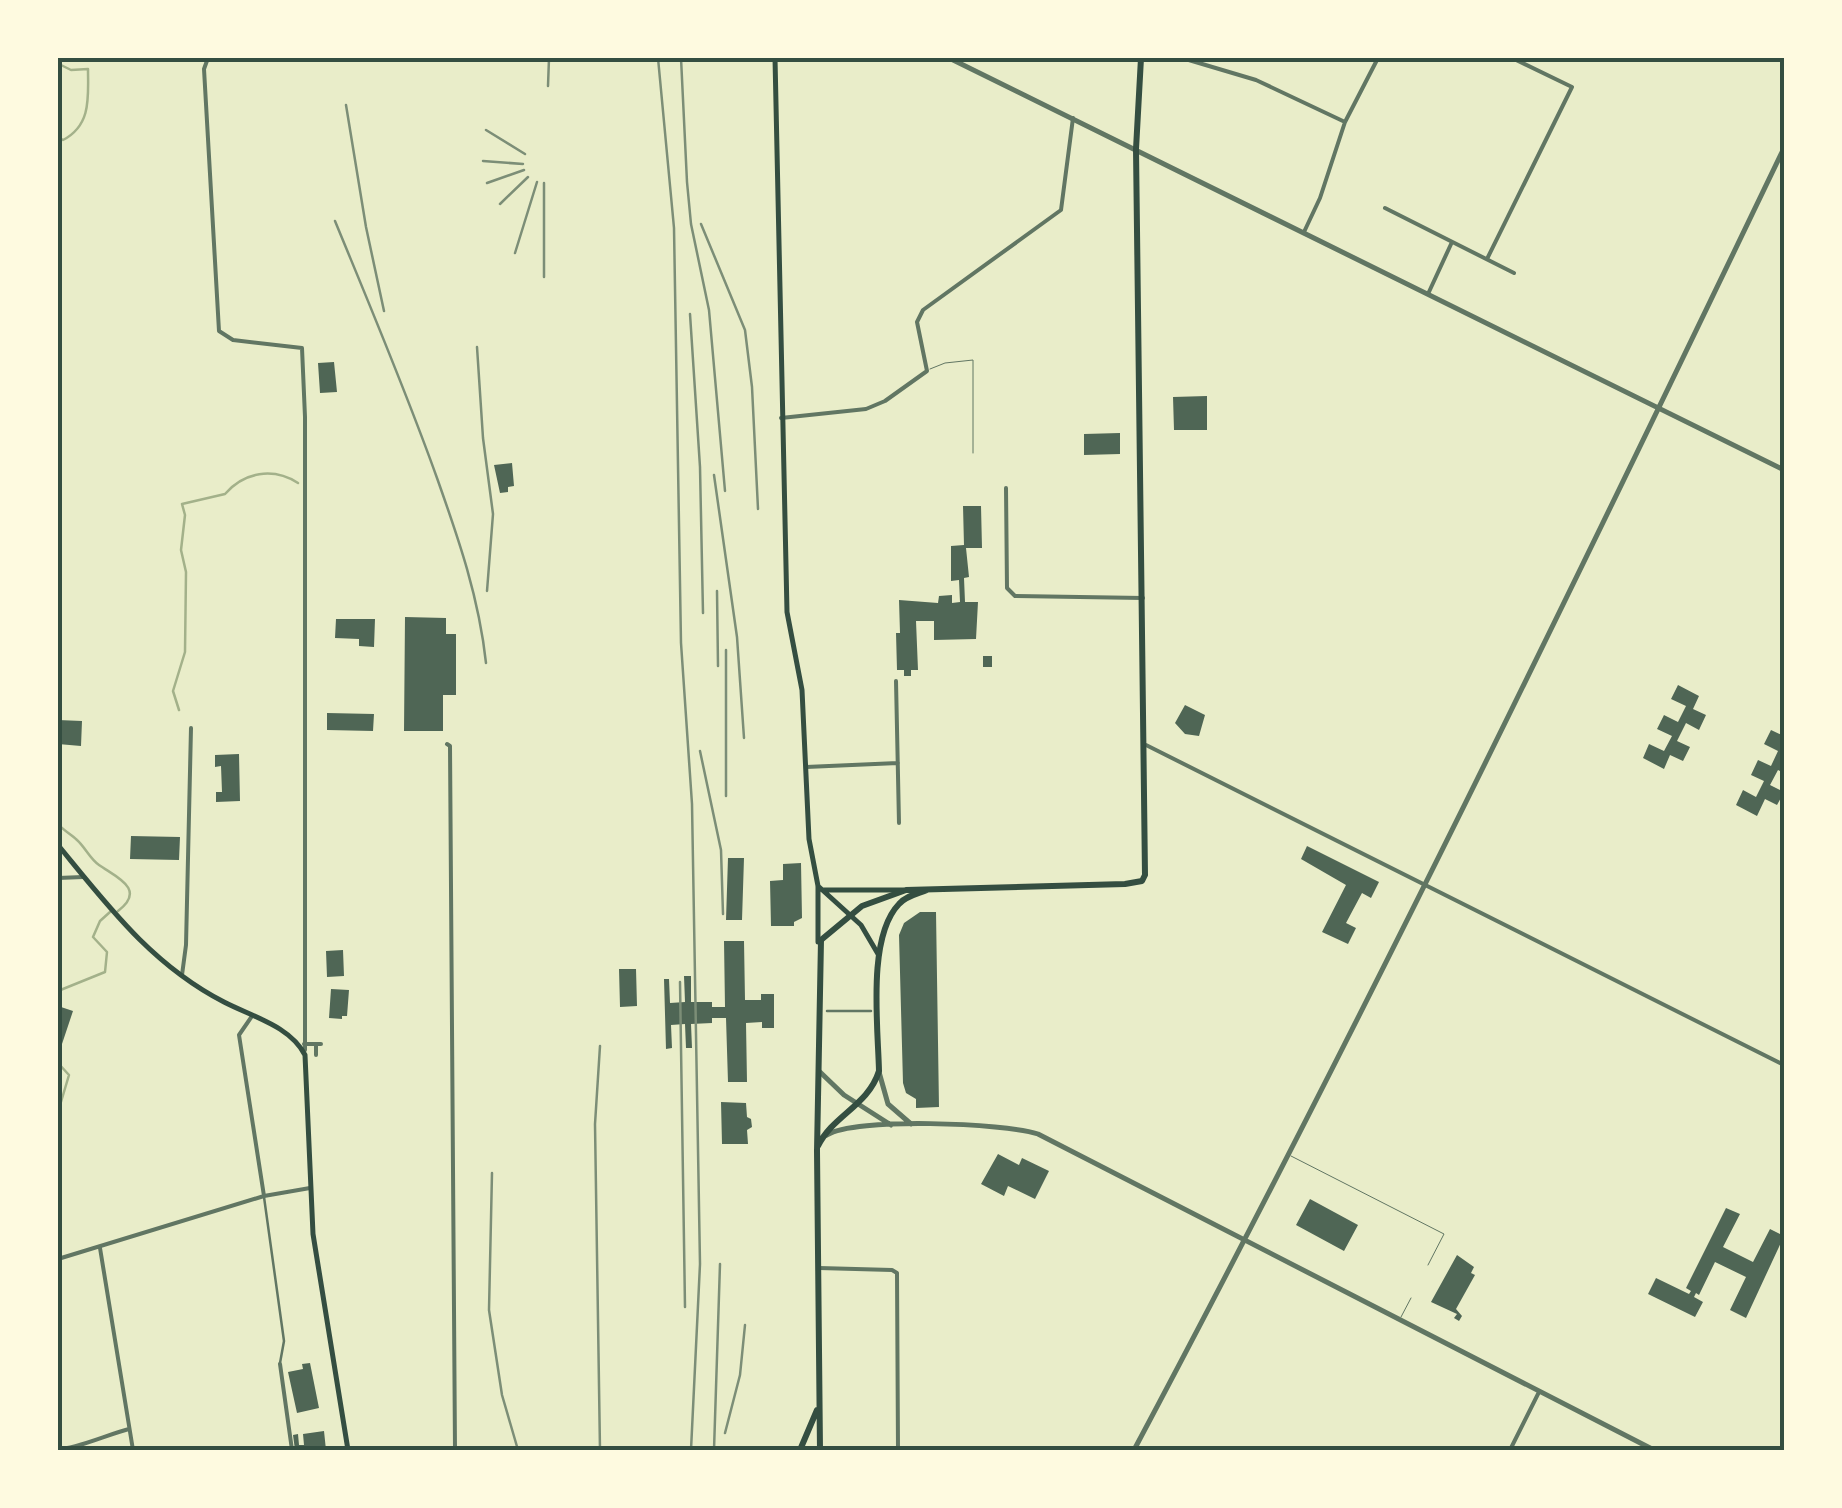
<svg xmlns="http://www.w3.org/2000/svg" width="1842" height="1508" font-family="Raleway,sans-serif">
  <rect width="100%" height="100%" fill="#e9edc9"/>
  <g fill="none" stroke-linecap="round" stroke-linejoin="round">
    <path stroke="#a3b18a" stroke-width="2.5" d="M58,137L63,140C92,125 88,96 88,69L71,70L59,64V58
      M179,710L173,691L185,652L186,572L181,550L185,515L182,504L225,494C244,472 273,467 298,483
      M58,824C64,831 71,834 77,840C85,847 90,859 99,865C116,877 147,889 118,911
      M58,991L105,972L107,952L93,937L100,921L110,912
      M58,1063L69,1075L58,1112"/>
  </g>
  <path fill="#4f6655" d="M334,362L337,392L320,393L318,363Z
    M1207,396V430H1174L1173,397Z
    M1120,433V454L1084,455V434Z
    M512,463L514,486L508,487V492L500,493L494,465Z
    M963,506H981L982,548H966L969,577L964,578L965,602H978L976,639L934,640V621H916L918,670H911V676H904V670H897L896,633H900L899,600L938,603L939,596L952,595V603L960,602L959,580L951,581V546L964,545Z
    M405,617L446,618V634H456V695H443V731H404Z
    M336,619H375L374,647L359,646V639L335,638Z
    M983,656H992V667H983Z
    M1678,685L1699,696L1693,709L1706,715L1699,730L1686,723L1677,741L1690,747L1683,761L1670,755L1664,769L1643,758L1649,744L1664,751L1672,736L1657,729L1664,715L1678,722L1686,706L1671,699Z
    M1185,705L1205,715L1199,736L1185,734L1175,723Z
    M327,713L374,714L373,731L327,730Z
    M58,720L82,721L81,746L58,744Z
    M1771,730L1784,736V773L1778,770L1770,785L1784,792L1777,805L1765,799L1757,816L1736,805L1743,790L1756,797L1764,781L1751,775L1758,760L1771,766L1778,751L1764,744Z
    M239,754L240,801L216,802V792H222L221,766L215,767V755Z
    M131,836L180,837L179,860L130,859Z
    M1307,846L1379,882L1371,898L1362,893L1346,923L1356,928L1348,944L1322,932L1346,885L1301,859Z
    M728,858H744L742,920H726Z
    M801,863L802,918L794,922V926H771L770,881L783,880V864Z
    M920,912H936L939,1107L916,1108V1099L906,1093L903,1083L899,935L904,923Z
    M724,941H744L745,1000H761V994H774V1028H762V1022L746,1023L747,1082H728L726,1018H712V1023L691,1024L692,1048H686L685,1024L671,1025L672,1048L666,1049L664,979H669L670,1003L685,1002L684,976H691V1002H712V1007H725Z
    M343,950L344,976L327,977L326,951Z
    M619,969H636L637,1006L620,1007Z
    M331,989L349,990L347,1016H342V1019L329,1018Z
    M58,1006L73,1011L61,1047L58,1046Z
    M721,1102L746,1103L747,1117L751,1119L752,1127L747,1130L748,1144H722Z
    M998,1154L1019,1165L1022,1158L1049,1171L1035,1199L1008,1186L1004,1196L981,1184Z
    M1310,1199L1358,1225L1344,1251L1296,1225Z
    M1726,1208L1740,1214L1723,1247L1753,1262L1770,1229L1784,1236L1746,1318L1730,1310L1746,1277L1715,1262L1699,1295L1696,1293L1694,1297L1703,1302L1695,1317L1648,1294L1656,1278L1689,1294L1691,1291L1686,1288Z
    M1457,1255L1474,1267L1471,1273L1475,1275L1456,1309L1462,1316L1459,1321L1454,1318L1457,1314L1431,1302Z
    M310,1363L319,1408L297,1413L288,1372L303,1369L302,1364Z
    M324,1431L326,1450H295L293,1435L298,1434L299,1445H304L303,1434Z"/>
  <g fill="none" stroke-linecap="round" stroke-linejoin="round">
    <path stroke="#617663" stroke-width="1" d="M930,369L945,363L973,360V453
      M1291,1156L1444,1234L1428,1265
      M1401,1317L1411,1298"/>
    <path stroke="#617663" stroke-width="2.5" d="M827,1011H871
      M264,1197L284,1341L280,1363"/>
    <path stroke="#617663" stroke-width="4" d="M208,58L204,69L219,331L233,340L302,348L305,417V1050
      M1182,58L1256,80L1345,122
      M1385,208L1514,273
      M1304,232L1320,198L1345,122L1378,58
      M1487,259L1572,87L1512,58
      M1428,294L1452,242
      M781,418L866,409L885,401L927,371L917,322L923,310L1061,210L1073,118
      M1006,488L1007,588L1015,596L1143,598
      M896,681L899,823
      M447,744L450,746L455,1450
      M1146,745L1784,1065
      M806,767L898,763
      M58,878L83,877
      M182,975L186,945L191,728
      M252,1016L239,1035L264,1196
      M304,1044H321
      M316,1044V1055
      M100,1248L133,1450
      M58,1259L264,1196L310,1188
      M819,1268L892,1270L897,1273L898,1450
      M280,1364L292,1450
      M58,1449C73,1450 109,1434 129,1429
      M1510,1450L1539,1392"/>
    <path stroke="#617663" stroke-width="5" d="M949,58L1784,470
      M820,1072L844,1095L891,1125
      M879,1072L888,1104L911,1124
      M827,1135C854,1117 1005,1123 1038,1134L1654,1450
      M1134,1450C1362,1022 1574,585 1784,148"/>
    <path stroke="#344e41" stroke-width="5" d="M775,58L787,612L802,690L809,839L818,886V942
      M58,845C108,906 152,965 224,1002C253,1017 290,1026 305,1055L313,1234L348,1450
      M818,886L861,925L878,954
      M824,890H903"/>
    <path stroke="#344e41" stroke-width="6" d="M818,1146C833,1115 868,1106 879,1071C878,1027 867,937 899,904C906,896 917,894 927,890
      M800,1450L817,1410
      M820,1450L817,1151L821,940L862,906L906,890L1125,884L1142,881L1145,875L1136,149L1141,58"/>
    <path stroke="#7c8e77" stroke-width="2.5" d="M658,58L674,228L681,643L692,804L700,1264L691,1450
      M681,58L687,182L691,224L709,310L725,491
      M548,86L549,58
      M346,105L366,227L384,311
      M486,130L525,154
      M483,161L523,164
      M487,183L524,170
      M544,183V277
      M500,204L528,177
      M335,221C370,306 406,391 437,478C459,540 479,598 486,663
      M701,224L745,330L752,387L758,509
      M515,253L537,182
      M690,314L700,467L703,613
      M477,347L483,438L493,514L487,591
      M714,475L737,637L744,738
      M717,591L718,666
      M726,650V796
      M700,751L721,850L723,914
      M680,982L685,1307
      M492,1173L489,1310L502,1395L518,1450
      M725,1433L740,1375L745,1325
      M600,1450L595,1124L600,1046
      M714,1450L720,1264"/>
  </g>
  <rect width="1842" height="1508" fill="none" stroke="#fefae0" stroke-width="120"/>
  <rect x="60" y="60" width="1722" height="1388" fill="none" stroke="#344e41" stroke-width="4"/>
</svg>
